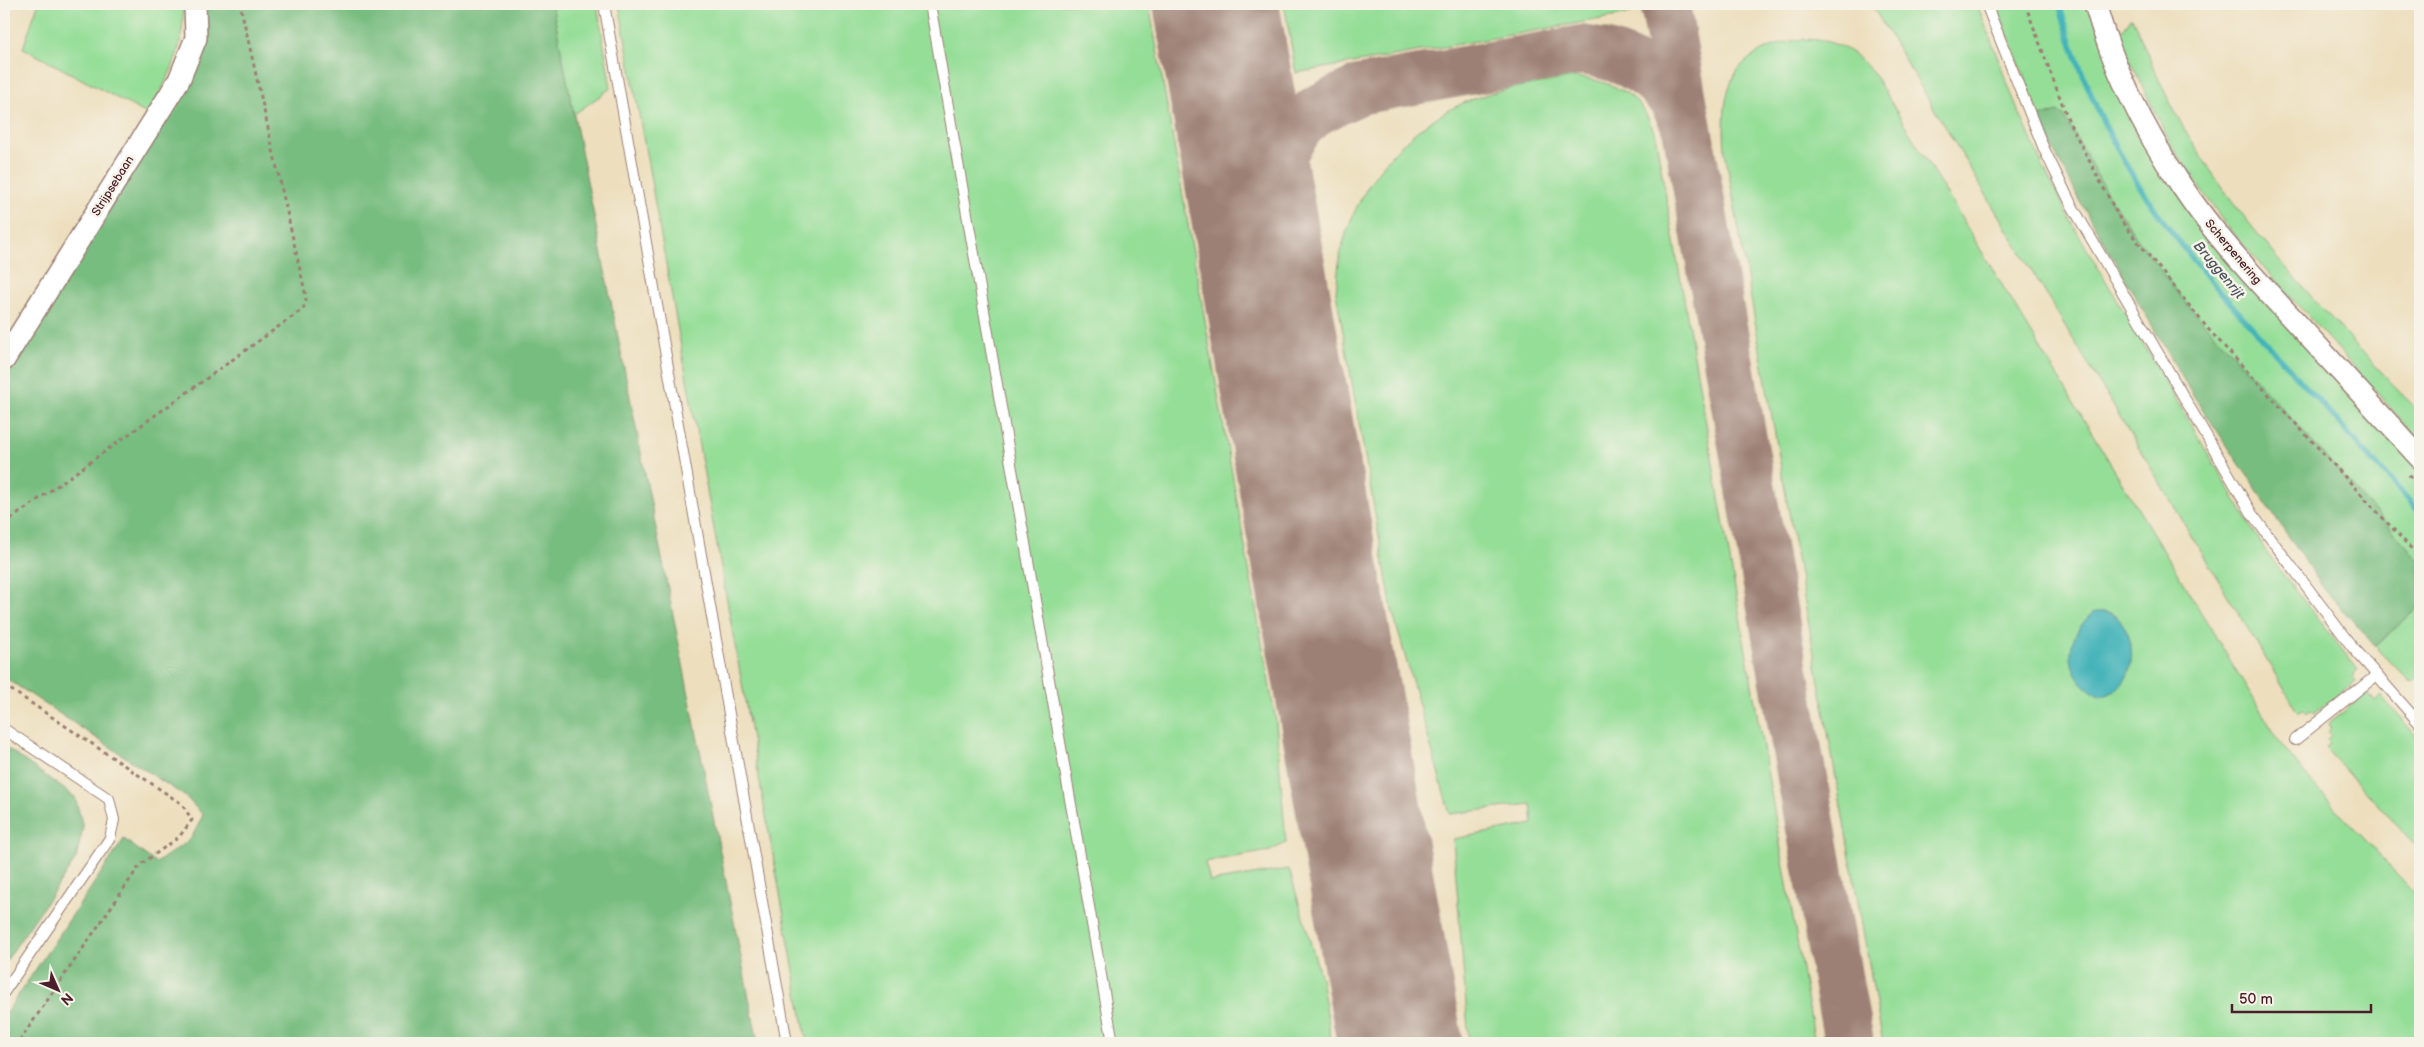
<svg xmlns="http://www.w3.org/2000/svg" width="2424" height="1047" font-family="'Balsamiq Sans',sans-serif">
  <rect width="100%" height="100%" fill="#f7f3e8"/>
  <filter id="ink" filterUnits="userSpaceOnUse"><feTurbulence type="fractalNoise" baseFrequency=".02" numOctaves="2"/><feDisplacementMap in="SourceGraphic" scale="10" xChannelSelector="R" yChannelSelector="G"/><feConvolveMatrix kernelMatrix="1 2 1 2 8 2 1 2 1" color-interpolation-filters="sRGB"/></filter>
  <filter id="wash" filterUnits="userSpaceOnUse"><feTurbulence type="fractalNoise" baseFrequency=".0096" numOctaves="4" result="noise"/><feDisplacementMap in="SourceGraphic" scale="20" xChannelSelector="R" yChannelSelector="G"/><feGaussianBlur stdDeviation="1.12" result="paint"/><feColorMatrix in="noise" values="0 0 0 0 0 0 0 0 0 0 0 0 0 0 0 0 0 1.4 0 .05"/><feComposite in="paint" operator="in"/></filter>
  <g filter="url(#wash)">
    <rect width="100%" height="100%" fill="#eddfbe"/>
    <path fill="#95de98" stroke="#707e62" d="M38,4H183C185,49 170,77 147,114L23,48Z
      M552,4H597L611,88L573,115Z
      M619,4H1149L1276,722L1286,843L1270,851L1205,862L1210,882L1289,869L1321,978L1332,1043H807Z
      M1284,4H1633L1635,13L1296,73Z
      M1871,4H1977L2013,98L2044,169L2077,232L2268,555L2358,670L2353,673L2355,675L2353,677L2356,682L2314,713L2311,710L2307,713L2303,709L2298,712Z
      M1996,4H2090L2136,119L2353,397L2420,470V561L2180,296C2134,237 2095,173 2051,113L2040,117Z
      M2132,17C2149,59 2167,101 2191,140C2250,238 2342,329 2420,413V441L2225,224L2172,147L2121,42L2119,35Z
      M1802,39C1835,40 1849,47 1872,71L2281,744L2308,778L2420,899V1043H1883L1725,152C1721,85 1729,52 1802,39Z
      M1574,77C1598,79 1625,87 1641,106C1647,114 1651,125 1655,134L1815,1043H1469L1453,839L1533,824L1531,804L1450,814L1392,610L1336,292C1338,277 1338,261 1342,247C1361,175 1416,115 1488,94C1516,86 1546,83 1574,77Z
      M2420,606V675L2411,683L2375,646Z
      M2366,694L2375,701L2381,696L2420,740V850L2325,748L2330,744L2327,739L2331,735L2328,731L2331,728L2329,723Z"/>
    <path fill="#78bd80" stroke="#616e56" d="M201,4H552L758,1043H4V1016L124,839L156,863L191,839L203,815L186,797L4,677V376L188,83Z
      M2058,112L2064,116L2117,211L2180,296L2420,561V606L2375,646L2324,589L2189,389L2085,210L2056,155L2040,117Z
      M4,746L75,797L83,827L76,859L4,964Z"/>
    <path fill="#43b3b9" stroke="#466972" d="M2094,612C2099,612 2106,611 2110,613C2136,625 2139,674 2116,690C2112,693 2106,695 2102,697C2062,678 2062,638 2094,612Z"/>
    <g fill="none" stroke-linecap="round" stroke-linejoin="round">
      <path stroke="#43b3b9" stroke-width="5.5" d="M2059,4C2078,70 2105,135 2144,193C2183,252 2230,303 2278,356C2325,408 2373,460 2420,513"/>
      <path stroke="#9c7f74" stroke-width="50" d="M1665,4L1849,1043
        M1264,271L1261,230L1263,195L1270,171L1300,125L1317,110L1359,90L1581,50C1626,55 1667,77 1684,121"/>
      <path stroke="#9c7f74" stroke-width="125" d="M1216,4L1400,1043"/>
    </g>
  </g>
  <g filter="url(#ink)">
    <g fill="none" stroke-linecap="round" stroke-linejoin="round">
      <defs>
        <path id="lane" d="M604,4L787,1043
          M930,4L1113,1043
          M1986,4L2044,149L2071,204L2252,514L2353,648L2420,724
          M4,729L109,799L114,820L110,838L4,992
          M2295,740L2377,675"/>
        <path id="street" d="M2095,4C2113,67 2144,130 2181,185C2212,232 2251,274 2290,316C2333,363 2377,411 2420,458
          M4,360L179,80L196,38L195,4"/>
      </defs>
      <use href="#lane" stroke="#9c7f74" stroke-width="12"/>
      <use href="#street" stroke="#9c7f74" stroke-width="24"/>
      <path stroke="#9c7f74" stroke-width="3" stroke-dasharray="4 4" stroke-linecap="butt" d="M2025,4L2069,122L2121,221L2209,330L2420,558
        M2409,475L2420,488
        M4,524L303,309L306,301L305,292L240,4
        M4,685L182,804L192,820L179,837L140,865L18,1043"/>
      <use href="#lane" stroke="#fff" stroke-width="10"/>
      <use href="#street" stroke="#fff" stroke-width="21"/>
    </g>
  </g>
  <g text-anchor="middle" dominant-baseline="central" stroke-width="5" stroke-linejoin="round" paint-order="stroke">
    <g font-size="12" fill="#4a1f2b" stroke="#f7f3e8">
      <text transform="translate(113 186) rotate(-58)">Strijpsebaan</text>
      <text transform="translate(2233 252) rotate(50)">Scherpenering</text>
    </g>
    <g font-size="14" font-style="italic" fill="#48535d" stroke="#f7f3e8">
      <text transform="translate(2219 270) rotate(50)">Bruggenrijt</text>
    </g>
  </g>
  <rect width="2424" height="1047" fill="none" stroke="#f7f3e8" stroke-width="20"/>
  <g transform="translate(58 990) rotate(135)" stroke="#f7f3e8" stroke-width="4" paint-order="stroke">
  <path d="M0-4L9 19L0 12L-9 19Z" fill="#4a1f2b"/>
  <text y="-8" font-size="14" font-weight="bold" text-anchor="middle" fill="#4a1f2b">N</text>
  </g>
  <path d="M2232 1004v8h139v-8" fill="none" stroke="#4a1f2b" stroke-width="2.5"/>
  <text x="2239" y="1004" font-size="15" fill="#4a1f2b" stroke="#f7f3e8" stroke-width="4" paint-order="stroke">50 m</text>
</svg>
